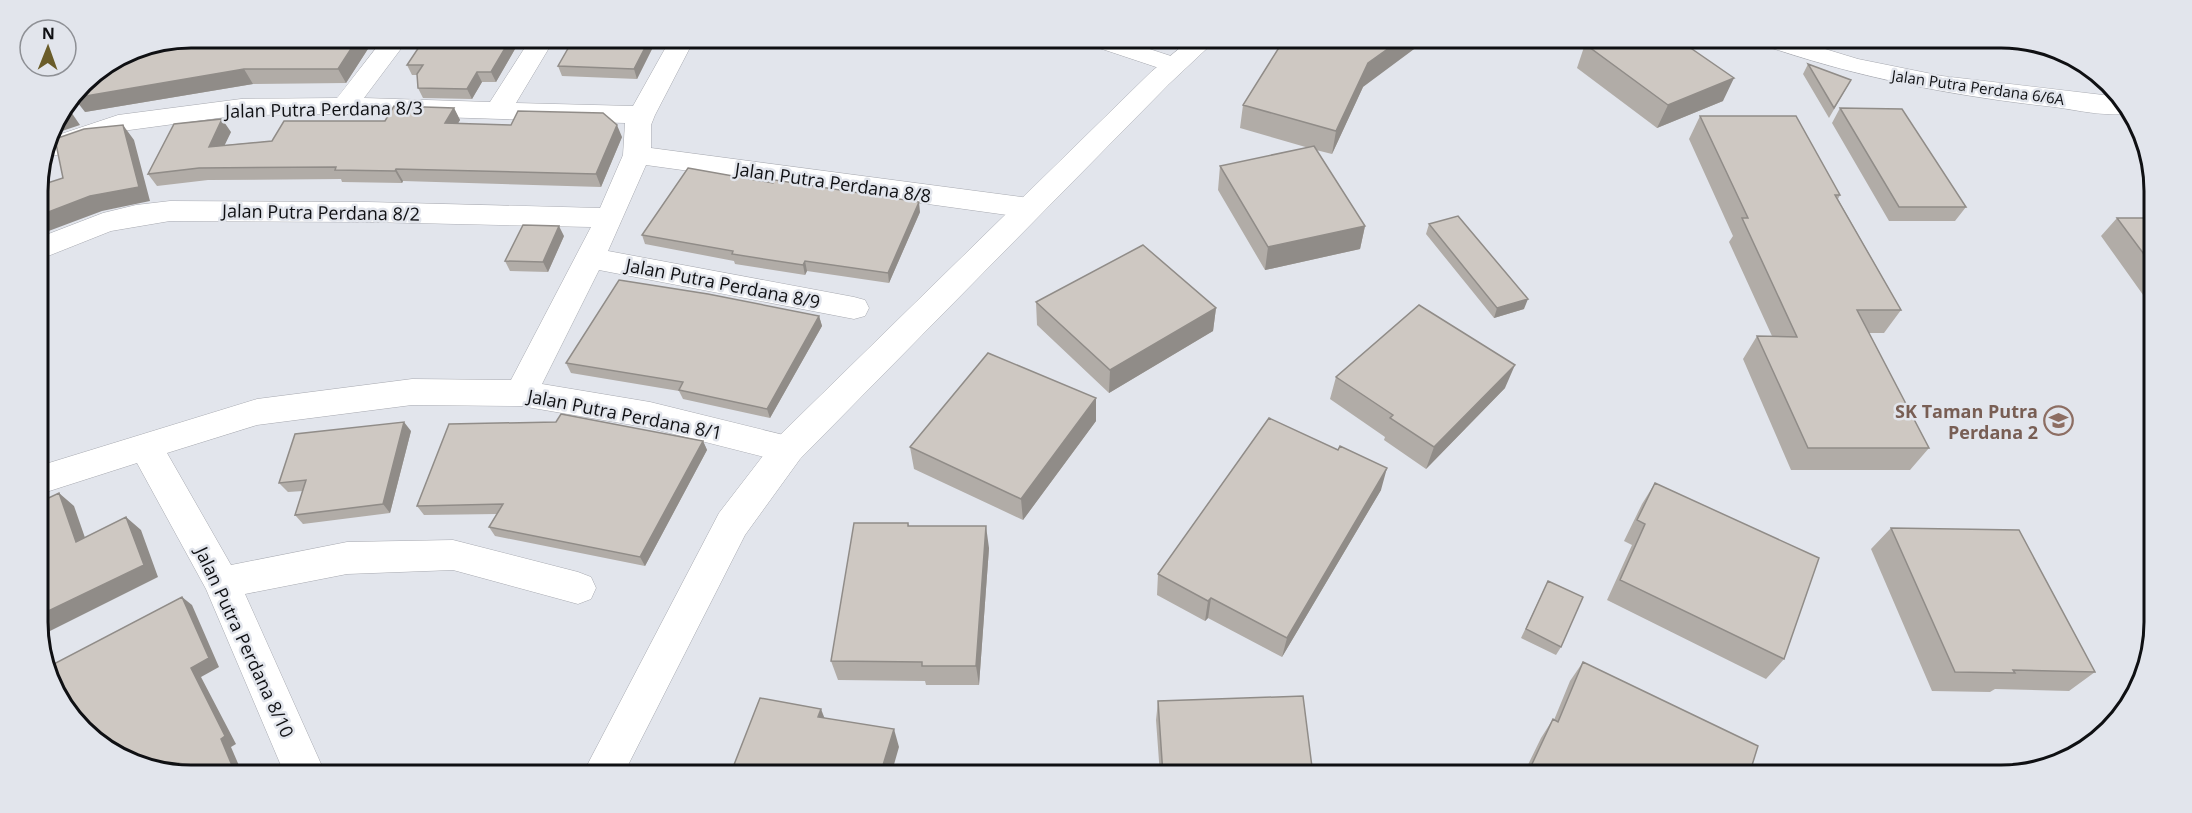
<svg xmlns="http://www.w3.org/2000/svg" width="2192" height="813" font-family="'Open Sans',sans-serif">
  <rect width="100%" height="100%" fill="#e2e5ec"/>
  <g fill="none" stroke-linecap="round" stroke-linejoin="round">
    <defs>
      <path id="minor" d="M384,38H409L364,98L490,102L531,38H555L516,103L633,106L671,38H695L655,115L651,125V148L1029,198L1039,201L1043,208L1039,215L1029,218L646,165L608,251L854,297L865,300L869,308L865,316L854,319L599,270L542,384L650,402L800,439L805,449L800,459L788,463L650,428L521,406L412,405L257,425L167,453L231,565L347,542L453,540L578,572L591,577L596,588L591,599L578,604L453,570L347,574L245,594L326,775H285L206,589L137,463L40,494L39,466L257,399L412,379L511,380L591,227L368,222L170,221L111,231L38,260V238L103,213L136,205L170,201L368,202L600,208L623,155L625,123L345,114L241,115L122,131L57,155L44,157L49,138L118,115L241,99L337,98Z
        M1081,38H1116L1183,60L1187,65L1183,70L1174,73L1084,43Z"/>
      <path id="tertiary" d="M1192,38H1218L1169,84L800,459L745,535L623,775H582L719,513L776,439L1151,72Z
        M1754,38H1789L1858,59L1942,76L2120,97L2127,113C2104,117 2077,110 2054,107C1952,96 1854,77 1757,43Z"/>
    </defs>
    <use href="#minor" stroke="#a7a9b0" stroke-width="1"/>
    <use href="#tertiary" stroke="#a7a9b0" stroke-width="1"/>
    <use href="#minor" fill="#fff" fill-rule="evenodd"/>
    <use href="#tertiary" fill="#fff" fill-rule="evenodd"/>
  </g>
  <path fill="#b1aca7" d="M191,38H375L346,83L253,84L85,112Z
    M653,41L654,45L637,79L562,76L558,66Z
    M519,42L496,82H482L472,99L423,98L418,88L417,75H412L407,65Z
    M1585,44L1723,101L1657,128L1577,68Z
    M1808,64L1851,80L1829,118L1803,74Z
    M1363,87L1332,154L1316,150L1365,226L1360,249L1265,270L1218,190L1220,166L1309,148L1240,128L1243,105Z
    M454,108L460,120L458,123L622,137L601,187L403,181L402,183L342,182L341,179L208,180L157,186L148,174L231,132L224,145L272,141Z
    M1840,108L1966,207L1955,221H1889L1832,123Z
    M1700,116L1840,195L1838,199L1901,310L1884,333H1869L1929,448L1910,470H1791L1743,359L1757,336H1772L1729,242L1733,236L1689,139Z
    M920,212L889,283L807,271L805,275L735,264L734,261L645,244L642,235Z
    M2117,218H2152L2151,306L2101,236Z
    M1429,224L1524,309L1494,318L1426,234Z
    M564,236L548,272L510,271L505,261Z
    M1036,302L1216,308L1213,331L1109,393L1037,325Z
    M819,316L822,326L770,418L683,399L679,391L571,373L566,363Z
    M1336,377L1505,388L1426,469L1384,440L1385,437L1330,399Z
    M1096,421L1023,520L914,469L910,447Z
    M411,431L390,513L303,524L295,515L303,491L288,492L279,483Z
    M703,441L707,450L645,566L495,536L489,527L497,514L424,515L417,506Z
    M1338,450L1381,490L1282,657L1208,618L1205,621L1157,595L1158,574Z
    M1655,483L1784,659L1766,679L1607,600L1632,545L1624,541L1642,504Z
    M908,523L909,526L989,548L979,685H926L925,681L838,680L831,661Z
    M1891,528L2095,672L2069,691L1995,689L1990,692L1932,691L1871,549Z
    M1548,581L1561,647L1556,655L1521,638Z
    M1583,662L1749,775H1523L1541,738L1553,719L1554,720L1570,681Z
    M1158,701L1313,775H1160L1156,720Z"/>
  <path fill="#908c88" d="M358,38H375L346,83L338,69Z
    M511,38H517L519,42L496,82L491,72Z
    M648,38H654L653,41L654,45L637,79L634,69Z
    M1403,38H1429L1363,87L1332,154L1336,131L1368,63Z
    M244,69L253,84L85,112L74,98Z
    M477,72L482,82L472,99L467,89Z
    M1734,78L1723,101L1657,128L1668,105Z
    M67,106L80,125L50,135L54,123Z
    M454,108L460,120L451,135L445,123Z
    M222,119L231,132L218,159L209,147Z
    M123,125L134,140L150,201L102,211L38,235V216Z
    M617,125L622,137L601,187L596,174Z
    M396,169L403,181L402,183L395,171Z
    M919,202L920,212L889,283L888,273Z
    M559,226L564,236L548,272L543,262Z
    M1365,226L1360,249L1265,270L1268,247Z
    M805,261L807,271L805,275L803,265Z
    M1528,299L1524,309L1494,318L1497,308Z
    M1216,308L1213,331L1109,393L1110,370Z
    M819,316L822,326L770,418L767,409Z
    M1515,365L1505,388L1426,469L1434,447Z
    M1096,398V421L1023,520L1021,499Z
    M404,422L411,431L390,513L383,504Z
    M703,441L707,450L645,566L640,557Z
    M1387,468L1381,490L1282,657L1287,638Z
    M59,493L74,506L91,555L76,542Z
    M126,517L141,530L158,577L40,636V615Z
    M986,526L989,548L979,685L976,666Z
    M182,597L192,605L219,667L201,677L236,744L231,747L243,775H236L191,668Z
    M1211,598L1208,618L1205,621L1208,601Z
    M821,709L828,727L818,717Z
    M894,729L899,747L891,775H880Z"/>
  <path fill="#cec8c2" stroke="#908c88" stroke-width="1.5" d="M191,38H358L338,69H244L74,98V97L90,76L133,49Z
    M425,38H511L491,72H477L467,89L418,88L417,74L423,65H407Z
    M574,38H650L634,69L558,66Z
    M1285,38H1403L1368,63L1336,131L1243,105Z
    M1604,38H1676L1734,78L1668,105L1585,44Z
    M1808,64L1851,80L1834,108Z
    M394,106L454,108L445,123L511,125L518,111L603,113L617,125L596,174L396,169L395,171L335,170L336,167L199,168L148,174L174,124L222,119L209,147L272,141L284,121H385Z
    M66,107L69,111L61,113Z
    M1840,108L1902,109L1966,207H1899Z
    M1700,116H1796L1840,195H1835L1901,310H1857L1929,448H1808L1757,336L1797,337L1742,218H1748Z
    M123,125L139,187L90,196L38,216V186L63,178L55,139L84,129Z
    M1314,146L1365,226L1268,247L1220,166Z
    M688,168L773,183L775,180L919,202L888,273L805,261L803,265L732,254L733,251L642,235Z
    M1458,216L1528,299L1497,308L1429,224Z
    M2117,218H2152V265Z
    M523,225L559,226L543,262L505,261Z
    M1143,245L1216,308L1110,370L1036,302Z
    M619,280L708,294L819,316L767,409L679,390L683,382L566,363Z
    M1419,305L1515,365L1434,447L1390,418L1393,415L1336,377Z
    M988,353L1096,398L1021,499L910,447Z
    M561,414L703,441L640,557L489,527L503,504L417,506L449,424L556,422Z
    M1269,418L1338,450L1340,446L1387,468L1287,638L1211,598L1208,601L1158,574Z
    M404,422L383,504L295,515L306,480L279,483L295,434Z
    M1655,483L1819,558L1784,659L1620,580L1645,524L1637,520Z
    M59,493L76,542L126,517L144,565L40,615V502Z
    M854,523H908V526H986L976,666H922V662L831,661Z
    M1891,528L2019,530L2095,672L2013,670L2015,673L1955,672Z
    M1548,581L1583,597L1561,647L1526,629Z
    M182,597L209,658L191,668L225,736L221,739L236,775L191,776L142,767L76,723L48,667Z
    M1583,662L1758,746L1749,775H1552L1532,764L1553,719L1558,722Z
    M1303,696L1313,775H1163L1158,701Z
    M760,698L821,709L818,717L894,729L880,775H730Z"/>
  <defs>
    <symbol id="school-ring" viewBox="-11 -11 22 22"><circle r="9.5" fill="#e2e5ec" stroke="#8d6e63" stroke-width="1.5"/><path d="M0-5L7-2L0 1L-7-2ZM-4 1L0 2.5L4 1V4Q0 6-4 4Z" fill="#8d6e63"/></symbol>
  </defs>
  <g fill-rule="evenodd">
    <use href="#school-ring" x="2042" y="404" width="33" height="33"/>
  </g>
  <g text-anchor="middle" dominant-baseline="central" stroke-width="5" stroke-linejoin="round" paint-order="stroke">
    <g font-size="15" fill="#0f1013" stroke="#e2e5ec">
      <text transform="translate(1978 87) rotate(8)">Jalan Putra Perdana 6/6A</text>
    </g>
    <g font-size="18" fill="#0f1013" stroke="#e2e5ec">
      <text transform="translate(324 109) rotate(-1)">Jalan Putra Perdana 8/3</text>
      <text transform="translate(833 182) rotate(8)">Jalan Putra Perdana 8/8</text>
      <text transform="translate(321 212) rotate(1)">Jalan Putra Perdana 8/2</text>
      <text transform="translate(723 283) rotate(11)">Jalan Putra Perdana 8/9</text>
      <text transform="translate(625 414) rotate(11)">Jalan Putra Perdana 8/1</text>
      <text transform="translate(245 642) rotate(65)">Jalan Putra Perdana 8/10</text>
    </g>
    <g font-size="18" font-weight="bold" fill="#785e54" stroke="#e2e5ec" text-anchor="end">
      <text x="2038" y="411">SK Taman Putra<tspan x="2038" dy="21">Perdana 2</tspan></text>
    </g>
  </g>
  <path d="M0 0H2192V813H0ZM191 48H2001A143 143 0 0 1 2144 191V622A143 143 0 0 1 2001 765H191A143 143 0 0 1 48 622V191A143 143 0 0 1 191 48Z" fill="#e2e5ec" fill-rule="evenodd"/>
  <path fill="none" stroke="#0f1013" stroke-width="3" d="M191 48H2001A143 143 0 0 1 2144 191V622A143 143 0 0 1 2001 765H191A143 143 0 0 1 48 622V191A143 143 0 0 1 191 48Z"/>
  <g transform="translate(48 48) rotate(1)"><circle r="28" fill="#e2e5ec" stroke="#8e9095" stroke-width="1.5"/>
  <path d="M0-4.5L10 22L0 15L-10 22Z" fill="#6a5c29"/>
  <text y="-9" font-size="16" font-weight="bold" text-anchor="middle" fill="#0f1013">N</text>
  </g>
</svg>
